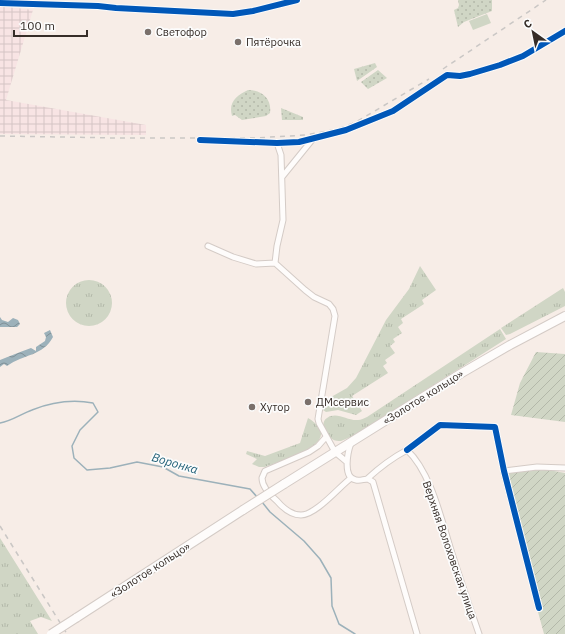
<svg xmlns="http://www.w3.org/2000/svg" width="565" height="634" font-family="'IBM Plex Sans',sans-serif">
  <defs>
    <pattern id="industrial-grid" width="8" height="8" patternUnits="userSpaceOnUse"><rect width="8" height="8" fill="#f8e4e4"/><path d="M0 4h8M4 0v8" fill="none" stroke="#d5c4c4"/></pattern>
    <pattern id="grass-tufts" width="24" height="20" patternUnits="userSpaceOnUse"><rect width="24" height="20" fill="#d0d6c5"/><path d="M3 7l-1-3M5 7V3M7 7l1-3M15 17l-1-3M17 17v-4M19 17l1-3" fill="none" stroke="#b3b8a9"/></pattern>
    <pattern id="park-dots" width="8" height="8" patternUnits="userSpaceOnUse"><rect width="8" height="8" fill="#d0d6c5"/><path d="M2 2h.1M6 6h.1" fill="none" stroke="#b3b8a9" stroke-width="1.8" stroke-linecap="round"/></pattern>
    <pattern id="garden-furrows" width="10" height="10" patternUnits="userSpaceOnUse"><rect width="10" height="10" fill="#d0d6c5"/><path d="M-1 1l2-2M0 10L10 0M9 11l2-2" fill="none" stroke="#b3b8a9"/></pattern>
    <pattern id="water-waves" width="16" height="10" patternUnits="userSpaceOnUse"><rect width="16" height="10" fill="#9cb1ba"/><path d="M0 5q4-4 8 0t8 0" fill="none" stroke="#809097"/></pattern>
  </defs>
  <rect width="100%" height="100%" fill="#f7ede7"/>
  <path fill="url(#industrial-grid)" d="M0,6L33,10L6,100L146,125V135L0,134Z"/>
  <path fill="url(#grass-tufts)" d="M420,266L436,290L422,300L424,304L401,319L403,323L398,327L402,333L393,339L395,342L390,346L395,353L385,360L387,363L383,366L388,373L352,396L360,408L384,393L360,408L362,411L356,415L338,410L326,412L323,410L322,407L324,401L347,388L356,378L386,320L409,289Z
    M66 303a23 23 0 1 1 46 0a23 23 0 1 1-46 0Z
    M563,288L565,292V306L510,334L506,335L501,328Z
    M500,329L506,339L353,436L341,441C338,441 335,441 332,439C326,436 319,423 327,418C337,411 347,421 358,420C361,420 364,418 367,417Z
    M308,418C349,443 282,460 265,467H259L252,464L257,459L246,454L247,451L265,456L300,443Z
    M0,538L52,621L41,617L30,621L38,634H0Z"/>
  <path fill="url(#park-dots)" d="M458,0H492V11L464,22L458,27L454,10L458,8L459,5Z
    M375,63L377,67L357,81L354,69Z
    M378,70L387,78L368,89L361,82Z
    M248,90C262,90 272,99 270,113L266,116L242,120L235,115L232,116C228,102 237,95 248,90Z
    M281,108L303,117V120H282Z"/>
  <path fill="url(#garden-furrows)" d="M536,352L565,354V422L511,415L520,383Z
    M543,469L565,473V634H544L500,472Z"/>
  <path fill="#d0d6c5" d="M487,14L491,23L473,30L469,21Z"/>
  <path fill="url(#water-waves)" d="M0,317L2,320L8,322L13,318L18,320L20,324L17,327H0Z
    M50,330L53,337C43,356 24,354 7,366L4,364L0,367V360C10,356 20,352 31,348L36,351V347L45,341L46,337L44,333Z"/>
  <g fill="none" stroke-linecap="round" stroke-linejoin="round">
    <path stroke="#9cb1ba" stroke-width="1.5" d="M0,423C12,421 21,414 32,410C52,402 71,399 93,403L98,412L80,430L72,446L74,458L87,470L110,468L137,462L163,467L179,476L250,489L258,498
      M262,502L270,512L304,541L320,559L331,578L332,606L339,624L355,634"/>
    <defs>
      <path id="street" d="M0,3L98,6L116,8L233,14L253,11L297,0
        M200,140L277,143L299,142L346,130L393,111L447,75L460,76L470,74L500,65L523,56L565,31
        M282,177L312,140
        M208,246L233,257L256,264L275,263
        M275,263L305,290L314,297L329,304L333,309L335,316L318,419L319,423L335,452L347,462
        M275,263L277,246L283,220L281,155L277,143
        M326,437L318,446L309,452L265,471L262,478C262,487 270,495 277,501C283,508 291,515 301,515C316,515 339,487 351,478
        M351,443C348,451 342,478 356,480C360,481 364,479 368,479L373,482L417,634
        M407,450L440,425L495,427L504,471L539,608
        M504,471L537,467L565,468
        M367,479C380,467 392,458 407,450C430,471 441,518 450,547C459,576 469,605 479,634"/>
      <path id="primary" d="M284,484L460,374L510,345L565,316
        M76,618L243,510"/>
    </defs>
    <use href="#street" stroke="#d4cbc6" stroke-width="7"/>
    <use href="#primary" stroke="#d4cbc6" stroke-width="10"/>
    <use href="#street" stroke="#fefcfb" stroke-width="5"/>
    <use href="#primary" stroke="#fefcfb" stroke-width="8"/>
    <path stroke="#cac7c5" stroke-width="1.5" stroke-dasharray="5 5" stroke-linecap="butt" d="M443,69L546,0
      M0,136L117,138H255L306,135L338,129L356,122L429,79
      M0,526L67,634"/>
    <defs>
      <path id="primary-bridge" d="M243,510L284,484
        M51,634L76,618"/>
    </defs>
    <use href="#primary-bridge" stroke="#d4cbc6" stroke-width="10" stroke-linecap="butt"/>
    <use href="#primary-bridge" stroke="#fefcfb" stroke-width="8"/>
    <defs>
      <path id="cycleway" d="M0,3L98,6L116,8L233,14L253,11L297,0
        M200,140L277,143L299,142L346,130L393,111L447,75L460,76L470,74L500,65L523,56L565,31
        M407,450L440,425L495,427L504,471L539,608"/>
    </defs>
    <use href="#cycleway" stroke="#fcfcfc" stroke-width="8"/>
    <use href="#cycleway" stroke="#0057b8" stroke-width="6"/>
  </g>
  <g fill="#7a706b" stroke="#fcfcfc" stroke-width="1.5">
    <circle cx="148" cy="32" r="4"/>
    <circle cx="238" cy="42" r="4"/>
    <circle cx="308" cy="402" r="4"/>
    <circle cx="252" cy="407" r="4"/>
  </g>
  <g text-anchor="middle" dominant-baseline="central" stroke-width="3.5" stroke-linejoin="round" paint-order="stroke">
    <g font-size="11" fill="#362d28" stroke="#fcfcfc" text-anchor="start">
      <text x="156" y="32">Светофор</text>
      <text x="246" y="42">Пятёрочка</text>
      <text x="316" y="402">ДМсервис</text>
      <text x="260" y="407">Хутор</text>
    </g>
    <g font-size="11" fill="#362d28" stroke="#fcfcfc">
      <text transform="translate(423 397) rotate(-32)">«Золотое кольцо»</text>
      <text transform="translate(450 550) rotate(71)">Верхняя Волоховская улица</text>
      <text transform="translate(150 570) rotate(-33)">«Золотое кольцо»</text>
    </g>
    <g font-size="12" font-style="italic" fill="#1b5c74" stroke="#fcfcfc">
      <text transform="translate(175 463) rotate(16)">Воронка</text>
    </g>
  </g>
  <g transform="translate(533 32) rotate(327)" stroke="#fcfcfc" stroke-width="3" paint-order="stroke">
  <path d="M0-3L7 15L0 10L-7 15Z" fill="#362d28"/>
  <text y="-6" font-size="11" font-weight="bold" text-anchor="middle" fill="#362d28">С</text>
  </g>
  <path d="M14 30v6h73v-6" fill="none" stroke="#362d28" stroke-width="2"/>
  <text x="20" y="30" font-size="12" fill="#362d28" stroke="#fcfcfc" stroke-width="3" paint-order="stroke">100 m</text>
</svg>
